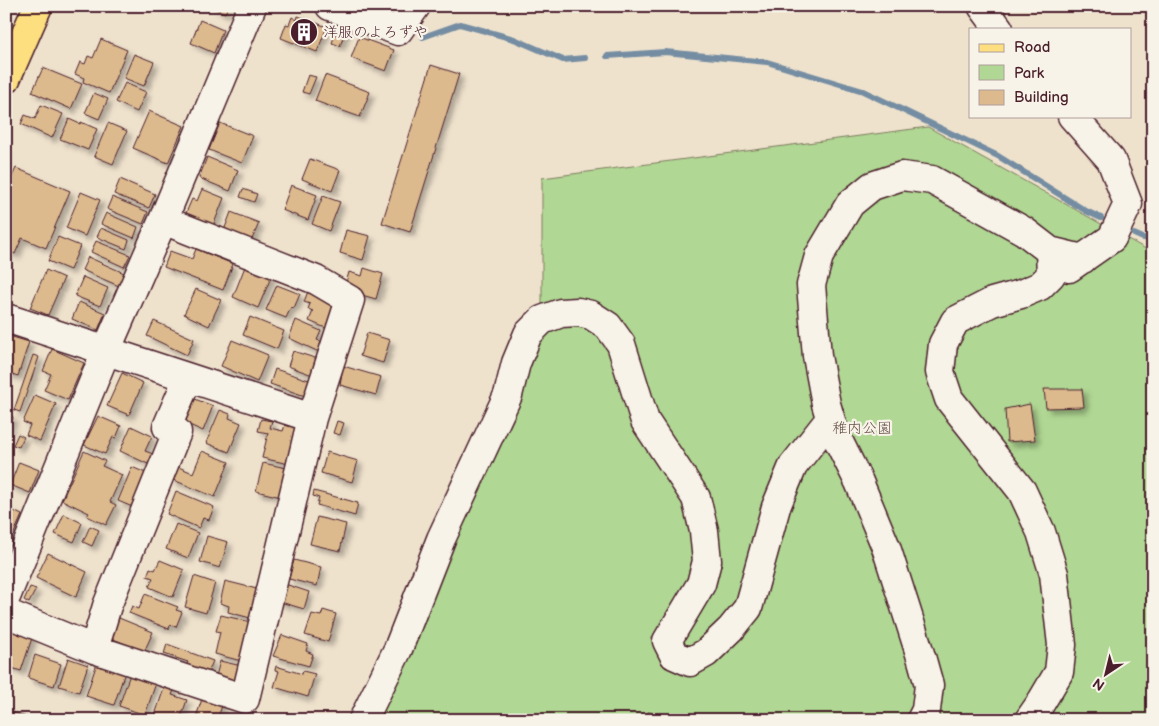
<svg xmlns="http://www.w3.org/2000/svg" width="1159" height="726" font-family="'Balsamiq Sans','Klee One',sans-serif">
  <defs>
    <filter id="shadow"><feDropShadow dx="4.5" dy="4.5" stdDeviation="2.5" flood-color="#0004"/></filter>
  </defs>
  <rect width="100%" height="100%" fill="#efe2cd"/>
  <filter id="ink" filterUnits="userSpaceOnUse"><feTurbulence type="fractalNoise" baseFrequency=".02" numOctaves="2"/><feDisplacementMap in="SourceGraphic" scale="10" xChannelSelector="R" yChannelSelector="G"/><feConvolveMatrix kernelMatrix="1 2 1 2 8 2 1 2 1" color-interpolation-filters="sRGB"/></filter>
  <g filter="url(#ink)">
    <path fill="#b0d793" stroke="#7d7b5f" d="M928,127L1153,253V720H378L542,320V178Z"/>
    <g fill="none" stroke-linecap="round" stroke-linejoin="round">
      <path stroke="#748da2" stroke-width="6" d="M423,37L460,24L514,39L563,60L585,58
        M607,56L665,52L767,62L863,91L998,156L1086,211L1101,218
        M1134,234L1143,238L1153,239"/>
    </g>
    <path fill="#dcba8e" stroke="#4a1f2b" filter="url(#shadow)" d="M211,6H229L225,13Z
      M298,16L327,27L317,52L281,38L286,24L289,25L292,17L297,20Z
      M200,20L223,30L214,53L191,43Z
      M339,24L347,27L340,46L332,43Z
      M359,37L394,50L386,71L351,58Z
      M101,39L127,50L109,93L83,82L84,78L75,74L80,62L85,64L88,56L93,58Z
      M134,54L154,62L144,86L124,78Z
      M431,65L459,74L410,232L382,223Z
      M43,68L82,84L71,109L32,92Z
      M308,75L316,77L309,94L302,92Z
      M325,75L370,92L360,117L315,101Z
      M125,83L146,92L137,112L116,102Z
      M94,93L108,99L99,119L85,113Z
      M41,105L63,114L52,138L21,124L25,115L35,119Z
      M149,111L184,126L168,163L133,148Z
      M69,119L80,124L81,122L97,129L88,150L60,139Z
      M108,123L127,131L113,164L94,156Z
      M220,123L253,136L242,163L209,150Z
      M207,157L238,170L230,191L199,178Z
      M310,159L340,170L332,191L302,179Z
      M16,168L70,191L46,248L22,238L15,254L6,250V190Z
      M120,179L155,194L149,208L114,194Z
      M291,185L317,195L308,220L282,210Z
      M202,189L224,198L213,226L185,215L192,199L197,201Z
      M243,189L257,194L254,202L240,197Z
      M81,192L100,200L85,236L66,228Z
      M323,196L340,202L329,231L312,224Z
      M112,197L148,212L143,224L107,209Z
      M231,212L259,223L250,244L223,233Z
      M106,213L138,227L134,238L101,224Z
      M101,228L129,240L126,249L97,237Z
      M346,230L370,236L363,260L340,253Z
      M58,237L80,246L70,270L48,261Z
      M96,241L130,255L124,267L91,252Z
      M196,249L233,264L223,290L164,267L170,251L192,259Z
      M88,257L124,273L119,286L82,270Z
      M246,264L272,275L258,308L233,297Z
      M364,268L383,274L376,299L344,290L349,272L362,276Z
      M46,270L64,278L48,315L30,308Z
      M83,277L108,288L100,306L75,296Z
      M277,285L300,294L294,308L291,307L286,318L266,310Z
      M196,289L221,300L209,326L184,314Z
      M308,291L339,304L328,329L309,321L313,311L308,309L310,304L304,302Z
      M79,302L105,313L98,330L72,319Z
      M250,317L284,331L277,349L243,335Z
      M296,320L321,331L317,340L323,342L319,352L289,338Z
      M154,321L194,339L187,355L147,336Z
      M367,333L390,340L383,363L360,356Z
      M6,335L29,342L18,376L6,372Z
      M232,340L268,355L257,382L221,366Z
      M52,349L84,363L68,400L44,390L51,374L43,371Z
      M293,351L321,360L315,376L288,366Z
      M33,355L39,357L20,412L14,410Z
      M343,366L381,377L376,395L340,385Z
      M275,369L312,381L308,397L270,384Z
      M122,373L143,383L129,415L107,406Z
      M1044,389H1082L1084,407L1046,408Z
      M35,395L56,404L40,441L26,435L30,425L23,422Z
      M195,399L213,406L203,431L185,423Z
      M1030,404L1035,440L1007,442L1005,409Z
      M220,410L230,414L229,418L241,423L229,452L206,443Z
      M6,414L13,417L6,436Z
      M98,416L121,426L116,438L113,437L105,454L84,445Z
      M261,419L272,421L270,428L283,431L285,425L302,429L293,465L262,458L268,433L258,431Z
      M337,421L344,423L340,435L333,433Z
      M131,426L152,436L145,451L153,454L148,464L120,451Z
      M18,434L24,437L19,447L13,445Z
      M84,451L105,461L102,466L122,475L110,502L116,505L106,525L87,516L89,513L62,500Z
      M202,451L229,462L215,497L171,479L176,466L193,473Z
      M327,452L358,461L352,482L321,473Z
      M19,462L39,470L30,493L10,485Z
      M263,463L291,469L285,498L256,491Z
      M132,467L150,475L135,508L118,501Z
      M176,491L214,507L209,520L203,518L199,528L167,514Z
      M314,491L358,503L355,516L317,505L319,498L313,496Z
      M7,508L22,515L11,540L6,538Z
      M64,514L82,523L74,542L55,534Z
      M317,517L346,524L340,551L310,544Z
      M176,524L198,533L188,558L166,549Z
      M90,526L99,530L92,546L83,542Z
      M207,536L228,542L220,568L200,562Z
      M48,553L87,572L76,597L36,578Z
      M160,560L184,570L173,597L149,587L153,578L147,576L150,568L155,570Z
      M294,560L321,567L317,586L289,579Z
      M194,576L215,583L206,613L185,607Z
      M225,581L261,590L254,619L228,612L229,606L220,603Z
      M282,583L309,592L304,609L277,601Z
      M30,587L36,589L29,603L24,600Z
      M145,594L178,607L176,610L182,612L176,627L170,625L169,629L129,613L132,606L139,609Z
      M323,610L336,614L328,642L305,635L312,614L321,616Z
      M221,615L255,623L245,662L215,654L220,632L216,631Z
      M119,618L153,632L144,652L111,638Z
      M12,628L33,635L21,671L6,666V644Z
      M282,635L308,644L306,651L313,654L309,666L273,656Z
      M167,644L213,661L208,673L186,666L188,662L164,654Z
      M35,655L61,664L54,686L28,678Z
      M68,658L88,665L79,692L59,686Z
      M220,661L246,667L242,682L216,676Z
      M97,663L125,672L114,705L86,696Z
      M276,666L302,674L303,671L315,674L308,697L274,687L279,671L275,670Z
      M130,674L156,683L145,715L119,706Z
      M165,685L175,688L172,695L187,700L180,720H169L155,715Z
      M203,696L223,703L217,720H195Z
      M6,710L35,720H6Z
      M648,712L663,716L662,720H646Z"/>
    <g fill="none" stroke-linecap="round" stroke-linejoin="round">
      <defs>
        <path id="minor" d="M330,6L398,31L416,6
          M982,6L999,29
          M1069,268L1112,238L1128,204L1111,160L1072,116
          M6,318L312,418
          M6,597L106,351L163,220L252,6
          M6,613L94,649L245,699L312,418L350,300L316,280L163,220
          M94,649L107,606L177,432L167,427L188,378
          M363,720L398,649L441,539L508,395L516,363L528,334L542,320L561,313L578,312L591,315L608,326L621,344L645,421L696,498L704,531L707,561L701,584L667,641L674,655L690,662L706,653L731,629L748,608L776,507L793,466L830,419
          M921,720L926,710L929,685L922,660L886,547L859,482L835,434L826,404L817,356L811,285L819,256L850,204L872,186L902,176L932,180L1024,231L1050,251L1083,259
          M1029,720L1040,704L1059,672L1062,645L1054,574L1041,532L1022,491L949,399L940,372L943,344L955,321L992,302L1021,294L1040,286L1051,275L1050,251"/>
        <path id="major" d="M6,79L38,6"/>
      </defs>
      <use href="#minor" stroke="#4a1f2b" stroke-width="31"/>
      <use href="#major" stroke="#4a1f2b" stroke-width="31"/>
      <use href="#minor" stroke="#f7f3e8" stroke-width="28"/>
      <use href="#major" stroke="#fddf80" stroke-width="28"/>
    </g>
  </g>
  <defs>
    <symbol id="building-disc" viewBox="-11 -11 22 22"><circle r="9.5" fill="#4a1f2b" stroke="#f7f3e8"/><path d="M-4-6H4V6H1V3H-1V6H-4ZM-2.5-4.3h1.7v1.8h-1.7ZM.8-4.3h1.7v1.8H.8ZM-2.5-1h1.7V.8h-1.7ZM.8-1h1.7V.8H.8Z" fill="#fff"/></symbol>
  </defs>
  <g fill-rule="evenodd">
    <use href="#building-disc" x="288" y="16" width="32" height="32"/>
  </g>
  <g text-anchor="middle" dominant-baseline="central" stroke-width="4.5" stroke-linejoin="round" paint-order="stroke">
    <g font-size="15" fill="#4a1f2b" stroke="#f7f3e8" text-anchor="start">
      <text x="323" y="32">洋服のよろずや</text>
    </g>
    <g font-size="15" fill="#644d45" stroke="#f7f3e8">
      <text x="862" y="428">稚内公園</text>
    </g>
  </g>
  <rect width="1159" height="726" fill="none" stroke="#f7f3e8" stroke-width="25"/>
  <rect x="12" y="12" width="1134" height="701" fill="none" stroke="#4a1f2b" stroke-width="2" filter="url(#ink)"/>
  <rect x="969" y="28" width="162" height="90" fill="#f7f3e8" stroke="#b29e9c"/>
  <rect x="979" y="44" width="25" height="8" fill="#fddf80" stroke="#b29e9c"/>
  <text x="1014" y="52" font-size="15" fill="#4a1f2b">Road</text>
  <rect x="979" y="65" width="25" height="15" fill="#b0d793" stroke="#b29e9c"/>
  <text x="1014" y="78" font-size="15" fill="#4a1f2b">Park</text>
  <rect x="979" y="90" width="25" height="15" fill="#dcba8e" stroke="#b29e9c"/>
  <text x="1014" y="102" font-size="15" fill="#4a1f2b">Building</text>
  <g transform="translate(1106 674) rotate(215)" stroke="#f7f3e8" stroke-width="4" paint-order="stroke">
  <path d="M0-4L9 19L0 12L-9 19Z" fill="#4a1f2b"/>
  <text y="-8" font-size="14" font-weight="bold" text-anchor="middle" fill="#4a1f2b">N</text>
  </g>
</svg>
